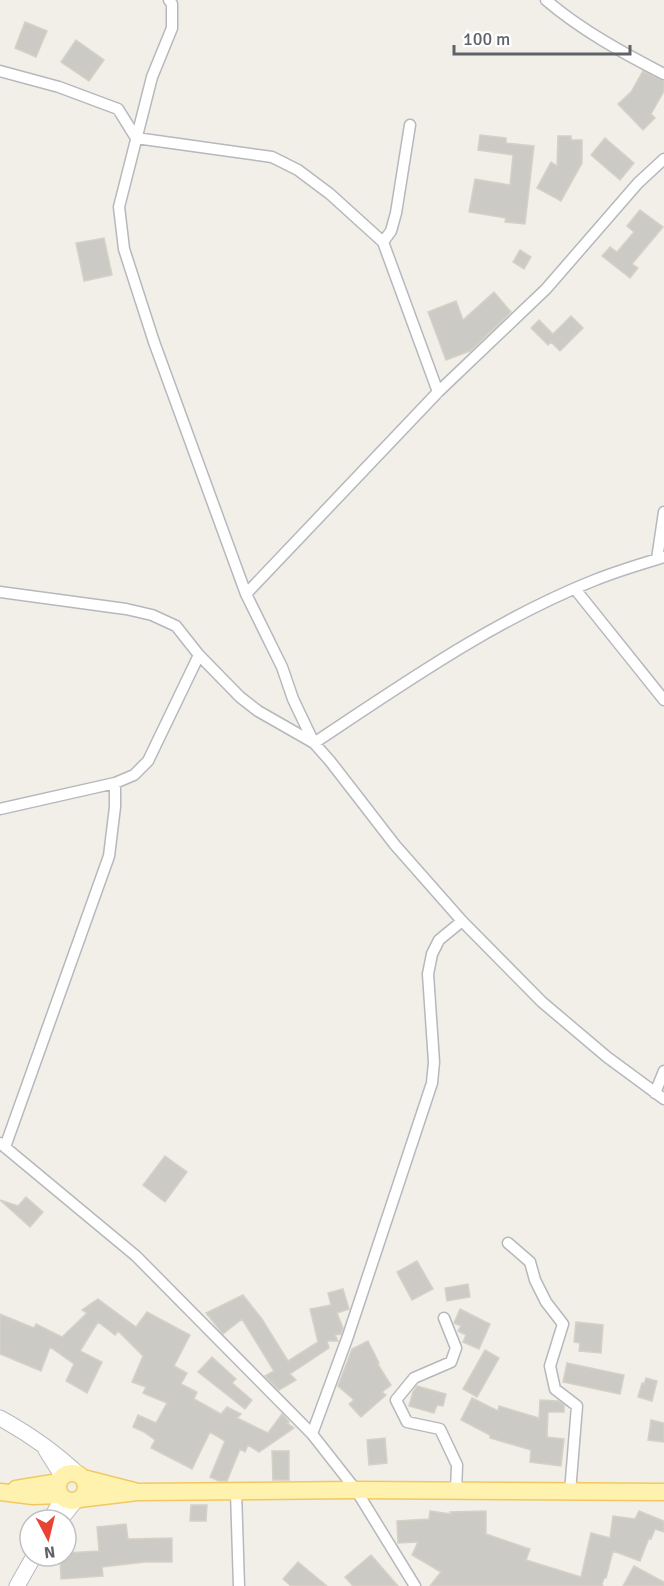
<svg xmlns="http://www.w3.org/2000/svg" width="664" height="1586" font-family="Signika,sans-serif">
  <rect width="100%" height="100%" fill="#f1efe8"/>
  <path fill="#cccac5" stroke="#d6d1c6" stroke-width="1.5" d="M25,22L47,31L36,57L15,48Z
    M76,40L104,60L89,81L61,62Z
    M643,71L664,81V91L651,114L655,118L643,130L618,104L631,92Z
    M480,135L506,138V143L534,146L525,224L505,222L506,218L469,212L475,179L510,185L513,155L478,150Z
    M558,136H571V140H582V163L561,201L537,188L551,162L557,166Z
    M605,138L634,163L620,180L591,155Z
    M640,210L663,227L632,264L638,268L630,278L602,256L610,247L617,252L634,232L627,226Z
    M104,238L112,275L84,281L76,243Z
    M520,250L531,257L524,269L513,262Z
    M494,292L511,312L470,351L446,360L428,312L456,301L463,320Z
    M571,316L583,328L560,351L551,342L548,345L531,328L539,320L553,334Z
    M165,1156L187,1172L165,1202L143,1185Z
    M26,1197L43,1212L30,1227L0,1200L18,1206Z
    M417,1261L433,1289L412,1300L397,1272Z
    M468,1284L470,1297L447,1301L445,1288Z
    M343,1289L349,1309L337,1313L343,1328L341,1334L335,1335L338,1341H327L329,1348L290,1374L296,1380L279,1390L265,1376L274,1371L242,1319L223,1334L206,1313L243,1295L262,1319L288,1361L318,1342L310,1309L331,1305L328,1293Z
    M98,1299L136,1327L147,1312L190,1335L174,1366L187,1373L181,1384L197,1392L194,1399L221,1414L227,1407L241,1414L237,1418L268,1433L282,1414L289,1422L287,1423L294,1428L259,1452L248,1445L245,1452L240,1449L227,1481H219L210,1477L225,1441L210,1432L192,1469L151,1448L155,1440L144,1432L133,1427L138,1415L156,1423L167,1403L143,1393L146,1387L132,1382L143,1356L118,1331L115,1335L98,1322L80,1351L102,1362L87,1393L66,1381L74,1364L50,1347L41,1371L0,1354V1314L34,1328L36,1324L62,1337L87,1313L82,1310Z
    M460,1309L490,1324L479,1349L463,1342L466,1335L458,1331L461,1326L454,1323Z
    M576,1322L603,1325L601,1353L579,1351L580,1343L574,1342Z
    M368,1341L379,1363H377L391,1385L382,1392L386,1395L361,1417L349,1404L354,1400L338,1386L352,1349Z
    M485,1350L499,1358L477,1397L463,1389Z
    M212,1357L236,1379L232,1383L252,1400L245,1409L198,1372Z
    M567,1363L624,1375L620,1394L563,1382Z
    M646,1378L657,1381L652,1401L638,1397L642,1383L644,1384Z
    M417,1386L446,1394L443,1406L437,1405L434,1413L409,1406L413,1392Z
    M472,1398L498,1411L499,1406L539,1418L540,1400L558,1401L564,1405V1412H548L547,1437L564,1439L561,1466L530,1462L531,1450L490,1438V1435L461,1420Z
    M651,1420L664,1423V1442L648,1440Z
    M385,1438L387,1463L369,1465L367,1440Z
    M272,1451H289V1480H273Z
    M191,1505H207L206,1521H190Z
    M430,1511L451,1514L450,1512L486,1511V1534L530,1549L526,1560L581,1577L591,1533L610,1538L613,1516L635,1519L639,1511L664,1521V1532L655,1529L651,1539L649,1538L640,1561L613,1551L606,1578H604L602,1584L603,1586H430L441,1572L412,1555L418,1542L398,1543L397,1521L429,1519Z
    M126,1524L128,1539L172,1538V1562H145L102,1567L103,1576L61,1579L60,1556H66V1553L99,1551L97,1527Z
    M371,1555L398,1586H353L345,1577Z
    M298,1562L327,1586H291L283,1579Z
    M634,1566L664,1582V1586H623Z"/>
  <g fill="none" stroke-linecap="round" stroke-linejoin="round">
    <defs>
      <path id="minor" d="M169,0L172,4V28L152,77L119,207L124,249L154,342L246,594L282,667L293,699L314,743C403,684 494,620 595,580C617,571 641,564 664,557
        M546,0C581,30 623,53 664,74
        M0,71L59,87L118,109L136,138L272,157L298,170L330,194L383,242L438,392
        M383,242L391,231L396,213L410,125
        M657,559L664,512
        M575,589L664,700
        M0,592L126,609L152,615L176,626L199,655L240,697L258,711L314,743L330,761L395,845L462,921L542,1002L607,1057L664,1099
        M246,594L438,392L546,289L638,183L664,159
        M0,809L115,783L134,775L148,761L199,655
        M655,1093L664,1071
        M0,1143L136,1256L312,1434L356,1490L415,1586
        M5,1147L109,856L115,807V783
        M508,1243L530,1262L535,1280L546,1302L563,1324L550,1366L555,1389L577,1406L570,1492
        M444,1318L456,1348L451,1362L414,1378L396,1400L407,1422L440,1429L457,1465L456,1491
        M312,1434L348,1336L432,1083L434,1062L428,974L432,954L439,940L462,921
        M236,1492L239,1586"/>
      <path id="secondary" d="M0,1418C29,1434 55,1452 79,1475
        M46,1450L63,1477
        M50,1520L63,1498
        M60,1520L75,1501
        M17,1586L34,1556"/>
      <path id="primary" d="M58 1487a14 14 0 1 1 28 0a14 14 0 1 1-28 0Z
        M83,1478L134,1491
        M16,1489L59,1482
        M0,1492L33,1496L60,1495
        M79,1499L137,1492L356,1490L664,1492"/>
    </defs>
    <use href="#minor" stroke="#b5b8bc" stroke-width="13"/>
    <use href="#secondary" stroke="#b6babf" stroke-width="17"/>
    <use href="#primary" stroke="#f2c960" stroke-width="19"/>
    <use href="#minor" stroke="#fff" stroke-width="10"/>
    <use href="#secondary" stroke="#fff" stroke-width="15"/>
    <use href="#primary" stroke="#fff2af" stroke-width="16"/>
  </g>
  <g transform="translate(48 1538) rotate(173)"><circle r="28" fill="#ffffff" stroke="#bfc1c3" stroke-width="1.5"/>
  <path d="M0-4.5L10 22L0 15L-10 22Z" fill="#ea4335"/>
  <text y="-9" font-size="16" font-weight="bold" text-anchor="middle" fill="#5f6368">N</text>
  </g>
  <path d="M454 45v9h176v-9" fill="none" stroke="#5f6368" stroke-width="3"/>
  <text x="463" y="45" font-size="18" fill="#5f6368" stroke="#ffffff" stroke-width="4.5" paint-order="stroke">100 m</text>
</svg>
